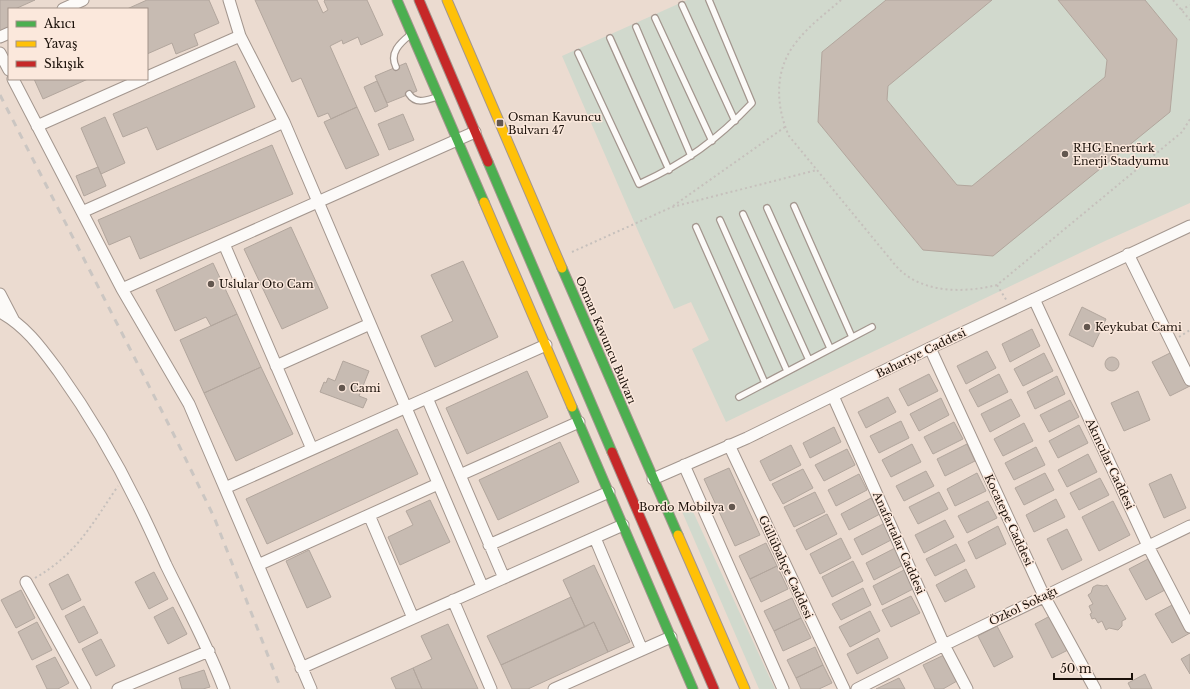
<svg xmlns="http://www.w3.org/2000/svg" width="1190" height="689" font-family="'Libre Baskerville',serif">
  <rect width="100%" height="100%" fill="#ebdbd0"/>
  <path fill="#d1d9cd" d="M687,0H1190V203L1105,241L726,422L692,349L709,340L691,302L674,309L642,240L562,56Z
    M684,502L689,503L775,689H759L680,507L681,504Z"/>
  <path fill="#c7bbb2" stroke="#b2a69d" d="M0,0H35L15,9H9V27L0,31Z
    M147,0H209L219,23L194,34L198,45L176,54L172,43L147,54V9H127Z
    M255,0H317L323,13L328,10L324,1L325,0H367L383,35L361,45L358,37L343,44L342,40L330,46L357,107L331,119L328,113L318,117L301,78L292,82Z
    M886,0H992L888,86L887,100L957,185L972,186L1105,77L1107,60L1058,0H1145L1177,39L1170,112L993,256L923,250L818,122L822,52Z
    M235,61L255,107L157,150L147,127L123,137L113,114Z
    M406,63L417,91L387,103L375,76Z
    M34,79H88L43,99Z
    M377,81L388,106L375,112L364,87Z
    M357,107L379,155L346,169L324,122Z
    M403,114L414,140L389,150L378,124Z
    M105,117L125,163L101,174L81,128Z
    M272,145L293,194L140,259L130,236L109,245L98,220Z
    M98,167L106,186L84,196L76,176Z
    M291,227L328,308L282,329L244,249Z
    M463,261L498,337L435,367L421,336L453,321L431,275Z
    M213,263L237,314L211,326L206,317L175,331L156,290Z
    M1082,307L1106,319L1093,347L1069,335Z
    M237,314L261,367L204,393L180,340Z
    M1032,329L1040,346L1010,362L1002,344Z
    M987,351L996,368L966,384L957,366Z
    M1172,352L1190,386L1170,396L1152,362Z
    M1044,353L1053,371L1023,386L1014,369Z
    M1105 364a7 7 0 1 1 14 0a7 7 0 1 1-14 0Z
    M343,361L369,371L359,396L367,399L363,408L320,392L324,382L326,383L328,378L335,381Z
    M261,367L293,434L236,461L204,393Z
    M527,371L548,417L467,454L446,408Z
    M929,374L938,391L908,406L899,389Z
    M999,374L1008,392L978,407L969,390Z
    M1057,376L1065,394L1035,409L1027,392Z
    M1138,391L1150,420L1124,431L1111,403Z
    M888,397L896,412L866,428L858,412Z
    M941,398L949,415L919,431L910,414Z
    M1011,399L1020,416L990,432L981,414Z
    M1070,400L1079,417L1049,432L1040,415Z
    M901,421L909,438L879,453L870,436Z
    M954,422L963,439L933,454L924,437Z
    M1024,423L1033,441L1003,456L994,439Z
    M1079,425L1088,443L1058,458L1049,441Z
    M834,427L841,442L810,458L803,443Z
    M397,429L418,474L267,544L246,499Z
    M560,442L579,482L498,520L479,480Z
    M912,444L921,462L891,477L882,460Z
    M967,444L975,461L945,476L937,459Z
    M791,445L801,465L770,481L760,461Z
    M1036,447L1045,465L1014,480L1005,463Z
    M847,449L855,465L824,481L815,465Z
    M1088,454L1097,472L1067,487L1058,470Z
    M729,468L760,535L735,546L704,479Z
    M803,469L813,488L783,504L772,484Z
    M926,471L934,486L904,501L896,486Z
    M977,473L986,491L955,506L947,489Z
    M1045,473L1054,490L1024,505L1015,488Z
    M859,474L867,490L836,506L828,490Z
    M1171,474L1186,508L1164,518L1149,484Z
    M1100,478L1109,495L1079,510L1070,493Z
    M815,492L825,512L794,527L784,507Z
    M939,492L948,509L918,524L909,507Z
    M871,498L880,514L849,530L841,514Z
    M1056,499L1065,517L1034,532L1026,515Z
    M430,500L450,542L400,565L388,537L413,525L406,511Z
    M988,501L997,518L967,533L958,516Z
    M1113,501L1130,535L1099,551L1082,517Z
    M827,514L837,534L806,550L796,530Z
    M945,520L954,537L924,553L915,535Z
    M885,523L893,539L862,555L854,539Z
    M998,526L1006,544L976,559L968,542Z
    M1067,529L1082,560L1062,570L1047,539Z
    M841,538L851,558L820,574L810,554Z
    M766,543L777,566L750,579L739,556Z
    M956,544L965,561L935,576L926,559Z
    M897,547L905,564L874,580L866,563Z
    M309,550L331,597L307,608L286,561Z
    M1148,559L1165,590L1146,600L1129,569Z
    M853,561L863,581L832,597L822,577Z
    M594,565L630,642L608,652L594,622L585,627L563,580Z
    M777,566L788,589L761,602L750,579Z
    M966,569L975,587L945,602L936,585Z
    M904,570L913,589L882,605L873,586Z
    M154,572L168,599L149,609L135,582Z
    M68,574L81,600L62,610L49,584Z
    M1097,585L1104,586L1107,585L1126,619L1122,621V626L1118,630L1109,628L1106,630L1102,621L1098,623L1095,618L1092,619L1090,614L1092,613L1089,606L1093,604L1088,595L1091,593L1093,587Z
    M863,588L871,605L841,620L832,604Z
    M21,590L35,618L16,628L1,600Z
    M911,596L920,613L891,627L882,610Z
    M571,597L585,627L501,665L487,636Z
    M792,598L801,618L774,631L764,611Z
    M1174,604L1190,633L1172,643L1155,614Z
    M84,606L98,633L79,643L65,616Z
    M173,607L187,634L168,644L154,617Z
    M870,611L880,631L850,647L839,627Z
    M1050,616L1068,650L1052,658L1035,624Z
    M801,618L811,638L783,651L774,631Z
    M37,622L52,650L32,660L18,632Z
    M594,622L608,652L528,689H512L501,665Z
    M448,624L478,689H422L413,668L432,659L421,636Z
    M997,626L1013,657L994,667L978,636Z
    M878,638L888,658L857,674L847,654Z
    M101,639L115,666L96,676L82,649Z
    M815,647L823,665L796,678L787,660Z
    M1190,654V674L1181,659Z
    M944,655L957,681L943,689H935L923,665Z
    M55,657L69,683L58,689H47L36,666Z
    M823,665L832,683L819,689H801L796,678Z
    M413,668L422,689H396L391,678Z
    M204,670L210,687L203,689H182L179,678Z
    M1145,674L1152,689H1131L1128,683Z
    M899,678L905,689H876Z"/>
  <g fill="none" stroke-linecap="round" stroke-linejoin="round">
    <defs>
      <path id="lane" d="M682,5L735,121
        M655,18L712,141
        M636,27L691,156
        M610,38L669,170
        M578,53L639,184C685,163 717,140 752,103L709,0
        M396,67C389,53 400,43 410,35
        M409,94C416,105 427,100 437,97
        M794,206L852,337
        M767,208L830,348
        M743,214L809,360
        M720,220L787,371
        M696,227L765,383
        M739,397L872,327"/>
      <path id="street" d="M229,0L240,36L284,122L482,586
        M63,9L83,0
        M0,37L9,33
        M0,53L9,70
        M147,77L240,36
        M13,79L122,289L189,404L311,689
        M37,126L143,79
        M82,212L284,122
        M224,244L312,449
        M1128,254L1190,380
        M122,289L475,132
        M0,294L14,321
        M1034,299L1148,546L1190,627
        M0,312C26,326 42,349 59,372C89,414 115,458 138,505C148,525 157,545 166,565C186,606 208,646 224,689
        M930,348L1044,596L1095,689
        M276,366L370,324
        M833,396L944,645L967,689
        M427,398L504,578
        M729,445L844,689
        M684,465L783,689
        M460,475L579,422
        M653,479L747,438L930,348L1190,226
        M225,488L546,345
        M369,515L413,618
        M595,538L642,650
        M489,545L609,492
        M258,565L438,484
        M26,582L85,689
        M453,600L491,689
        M301,668L623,525
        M118,689L209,651
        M554,689L671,637
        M857,689L944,645L1190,526"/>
      <path id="fast" d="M397,0L484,202
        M488,162L612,452
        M562,268L678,535
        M572,407L693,689"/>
      <path id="slow" d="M447,0L562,268
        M484,202L572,407
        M678,535L745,689"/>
      <path id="jam" d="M419,0L488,162
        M612,452L714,689"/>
    </defs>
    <use href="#lane" stroke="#a3968e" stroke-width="8"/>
    <use href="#street" stroke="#a3968e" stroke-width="13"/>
    <use href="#fast" stroke="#a3968e" stroke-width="11"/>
    <use href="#slow" stroke="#a3968e" stroke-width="11"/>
    <use href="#jam" stroke="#a3968e" stroke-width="11"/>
    <path stroke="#c6c0bc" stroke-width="2" stroke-dasharray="2 3" stroke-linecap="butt" d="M841,0C825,14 807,27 794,45C774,72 776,107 789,136L896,266C921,294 964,293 997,285L1182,132L1190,119
      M1173,0L1190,20
      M1181,10L1190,5
      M673,206L785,127
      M572,252L672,207L817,170
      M997,285L1007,301
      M1179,337L1190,330
      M35,578C77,554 92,524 118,486"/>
    <use href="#lane" stroke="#fcfaf8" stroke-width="5.5"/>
    <use href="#street" stroke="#fcfaf8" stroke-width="11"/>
    <use href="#fast" stroke="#4caf50" stroke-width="9"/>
    <use href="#slow" stroke="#ffc107" stroke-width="9"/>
    <use href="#jam" stroke="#c62828" stroke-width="9"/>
    <path stroke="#cbc6c2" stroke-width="3" stroke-dasharray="7 7" stroke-linecap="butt" d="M0,95L171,429L214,517L281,689"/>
  </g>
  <g fill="#63574f" stroke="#fbe8dc" stroke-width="1.5">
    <rect x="496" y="119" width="8" height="8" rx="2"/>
    <circle cx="1065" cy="154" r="4"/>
    <circle cx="211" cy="284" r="4"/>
    <circle cx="1087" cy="327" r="4"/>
    <circle cx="342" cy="388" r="4"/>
    <circle cx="732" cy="507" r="4"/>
  </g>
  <g text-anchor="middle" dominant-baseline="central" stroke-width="3" stroke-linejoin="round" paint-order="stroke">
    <g font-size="11" fill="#1a1009" stroke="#fbe8dc" text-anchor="start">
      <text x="508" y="117">Osman Kavuncu<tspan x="508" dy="13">Bulvarı 47</tspan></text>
      <text x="1073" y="148">RHG Enertürk<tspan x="1073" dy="13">Enerji Stadyumu</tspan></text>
      <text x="219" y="284">Uslular Oto Cam</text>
      <text x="1095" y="327">Keykubat Cami</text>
      <text x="350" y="388">Cami</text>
      <text x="724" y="507" text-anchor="end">Bordo Mobilya</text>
    </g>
    <g font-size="11" fill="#1a1009" stroke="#fbe8dc">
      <text transform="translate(606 340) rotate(67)">Osman Kavuncu Bulvarı</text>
      <text transform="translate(921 353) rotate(-26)">Bahariye Caddesi</text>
      <text transform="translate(1110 464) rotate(65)">Akıncılar Caddesi</text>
      <text transform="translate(1009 520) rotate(65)">Kocatepe Caddesi</text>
      <text transform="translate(899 543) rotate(66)">Anafartalar Caddesi</text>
      <text transform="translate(786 567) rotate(65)">Güllübahçe Caddesi</text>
      <text transform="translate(1023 606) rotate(-26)">Özkol Sokağı</text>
    </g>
  </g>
  <rect x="8" y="8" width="140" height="72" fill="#fbe8dc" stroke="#a19288"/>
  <rect x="16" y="21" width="20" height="6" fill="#4caf50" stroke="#a19288"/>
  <text x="44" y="28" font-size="12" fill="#1a1009">Akıcı</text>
  <rect x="16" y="41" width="20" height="6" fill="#ffc107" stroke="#a19288"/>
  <text x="44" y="48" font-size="12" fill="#1a1009">Yavaş</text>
  <rect x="16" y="61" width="20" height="6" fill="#c62828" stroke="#a19288"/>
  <text x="44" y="68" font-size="12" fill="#1a1009">Sıkışık</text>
  <path d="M1054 673v6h78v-6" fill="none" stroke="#1a1009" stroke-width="2"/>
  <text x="1060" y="673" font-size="12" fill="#1a1009" stroke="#fbe8dc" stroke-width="3" paint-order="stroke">50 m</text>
</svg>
